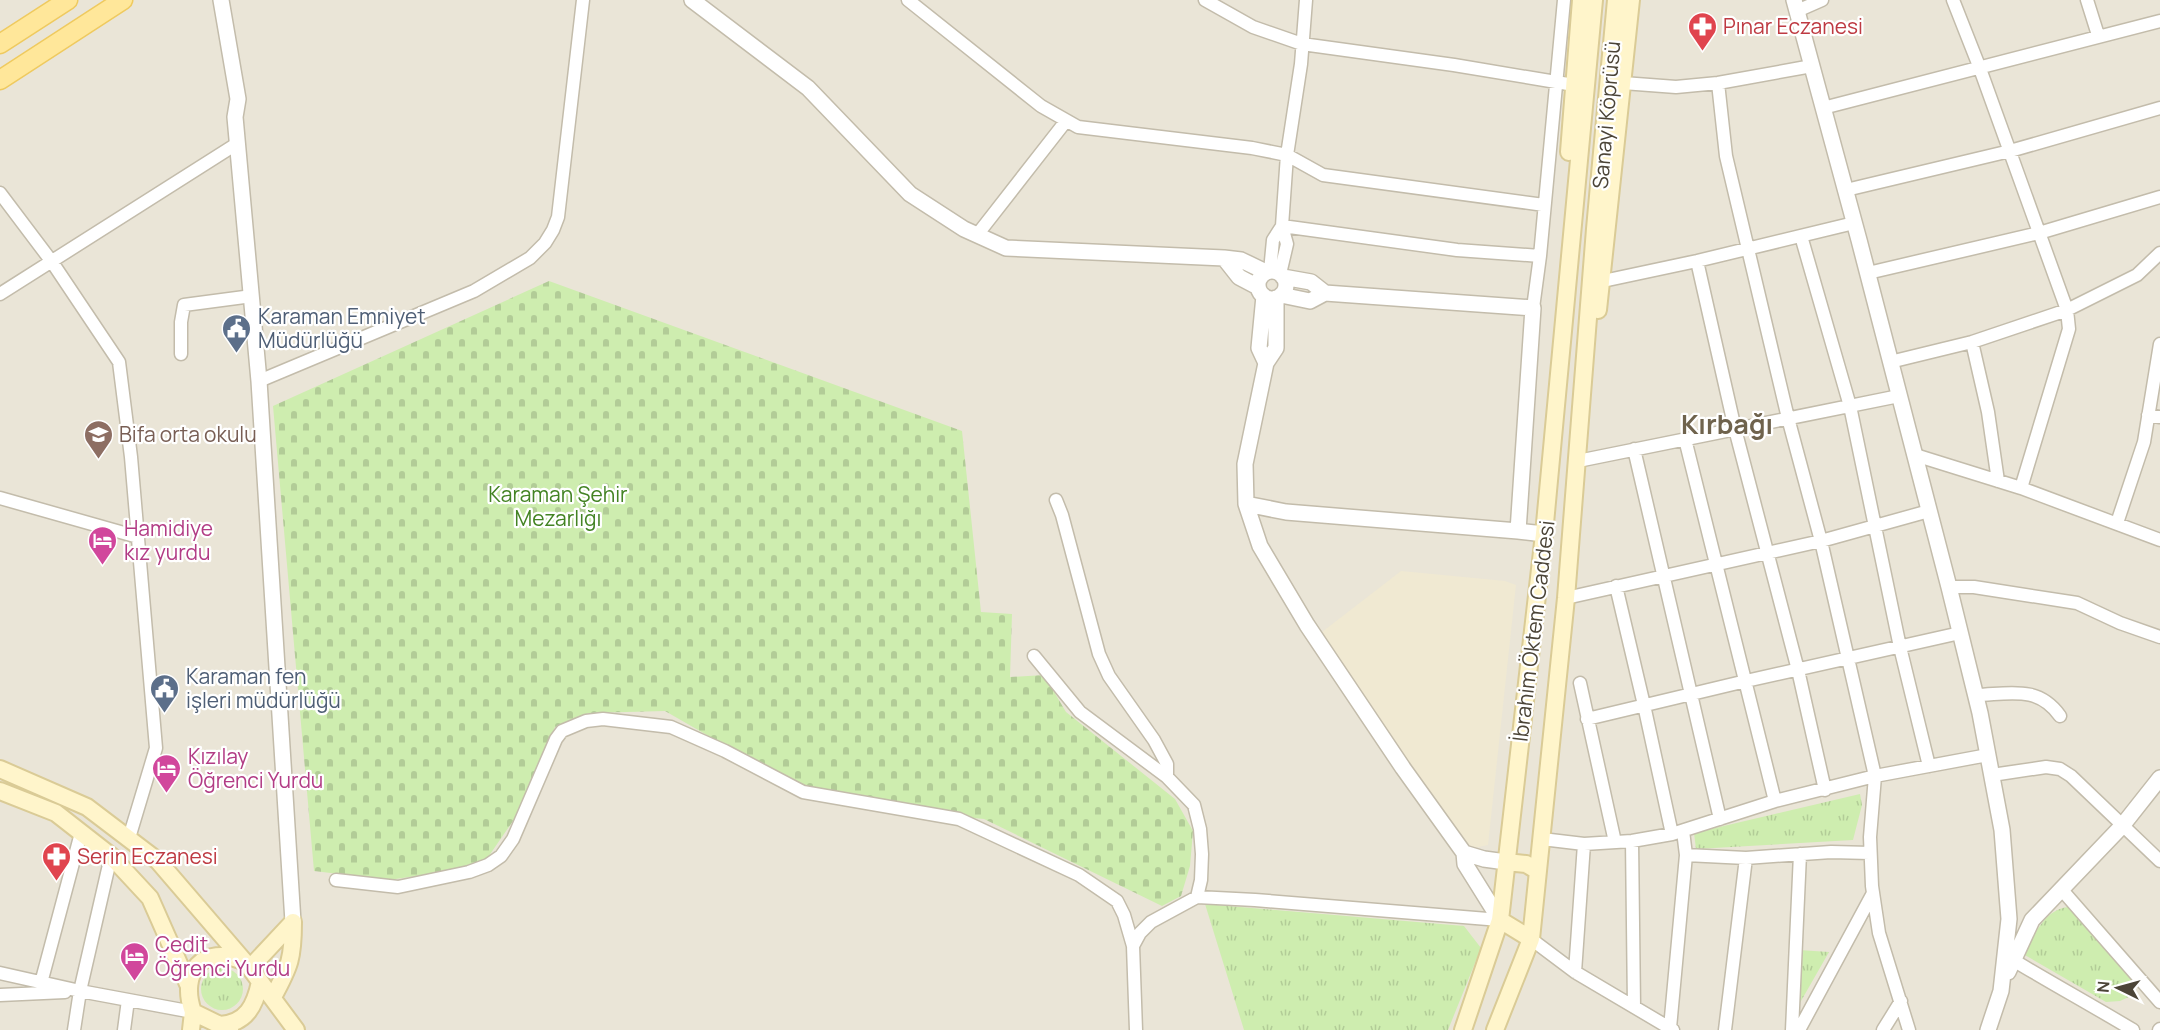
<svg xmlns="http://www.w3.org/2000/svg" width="2160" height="1030" font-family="Manrope,sans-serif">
  <defs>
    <pattern id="grass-tufts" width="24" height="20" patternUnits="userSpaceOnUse" patternTransform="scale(1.5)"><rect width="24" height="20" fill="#ceedaf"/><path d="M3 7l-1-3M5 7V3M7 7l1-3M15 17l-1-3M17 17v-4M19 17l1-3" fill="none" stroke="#b2cc97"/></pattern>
    <pattern id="cemetery-stones" width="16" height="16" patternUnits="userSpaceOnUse" patternTransform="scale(1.5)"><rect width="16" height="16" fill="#ceedaf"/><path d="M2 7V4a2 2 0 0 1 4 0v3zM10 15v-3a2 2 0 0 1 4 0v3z" fill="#b2cc97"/></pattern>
  </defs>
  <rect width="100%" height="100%" fill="#f6f3ea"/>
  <path fill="#eae5d7" d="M0,0H2160V1030H0Z"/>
  <path fill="#f0e9d2" d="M1401,571L1505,581L1516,585L1488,845L1460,851L1322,632Z"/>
  <path fill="url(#grass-tufts)" d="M1860,794L1862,805L1853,840L1696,849L1694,833Z
    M1205,904L1464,926L1481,948L1448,1030H1244Z
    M2068,907L2131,979V996L2120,1001L2106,1002L2023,954C2034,936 2045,909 2068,907Z
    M1799,950L1829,952L1797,1008Z
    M201 989a21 21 0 1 1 42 0a21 21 0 1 1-42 0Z"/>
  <path fill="url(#cemetery-stones)" d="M549,281L962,431L981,612L1012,614L1010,677L1044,675L1066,712L1175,799L1193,831L1190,866L1181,896L1162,906L984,819L913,812L801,789L665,711L589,713L555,727L513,821L482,866L389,880L314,871L273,406Z"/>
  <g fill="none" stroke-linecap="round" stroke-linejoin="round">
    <defs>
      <path id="minor" d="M908,0L1041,106L1078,127L1252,148L1287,155L1323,175L1544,205
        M1205,0L1253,27L1302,44L1454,65L1574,85
        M1953,0L1979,66L2067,310L2069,329L2021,488
        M2087,0L2098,35
        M1797,11L1822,0
        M1623,83L1676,87L1718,83L1812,66
        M1718,83L1726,156L1788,418L1821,541L1875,776L1870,837L1872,886L1879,933L1909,1030
        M1823,108L2160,21
        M1846,190L2010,151L2160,108
        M0,193L52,262L119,362L131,457L156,748L129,838
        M1282,226L1457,250L1540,256
        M977,235L1066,121
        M1801,236L1850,406L1900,647L1929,766
        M1697,261L1735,429L1798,670L1825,790
        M1270,271L1273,240L1282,226
        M1868,273L2039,233L2160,197
        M1280,274L1287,244L1282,226L1287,155L1301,64L1306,0
        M1603,281L1697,261L1854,223
        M0,294L238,143
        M1533,308L1540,256L1564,0
        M1972,342L1988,412L1998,481
        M181,354V322L184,305L252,296
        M1890,362L1972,342L2067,310L2137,275L2160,253
        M259,381L474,291L530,258L545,243L553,230L558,217L583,0
        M2148,415L2160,417
        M1685,439L1775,801
        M1634,449L1720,819
        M1915,455L2021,488L2160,540
        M1578,461L1899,396
        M0,498L138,537
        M1056,500L1062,515L1099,654L1109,676L1154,740L1167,764V777
        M2117,523L2144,442L2160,344
        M1616,586L1644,705L1672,834
        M1949,587H1974L2077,603L2120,623L2160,637
        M1566,598L1821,541L1929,511
        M1034,656L1080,712L1167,777L1194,805L1200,829L1202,854L1201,880L1197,897
        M1580,683L1615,842
        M1976,695C2010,694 2038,685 2060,716
        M1587,719L1746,681L1960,633
        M1992,775L2046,767L2060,769L2071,776L2160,861
        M1542,839L1584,844L1632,841L1672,834L1775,801L1875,776L1988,755
        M1632,841L1634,1007
        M1686,855L1746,858L1831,852L1870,853
        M336,880L398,887L469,872L488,865L501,856L513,839L556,739L562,731L586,721L603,719L671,727L725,751L803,792L959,819L1079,875L1117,901L1124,915L1133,946
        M2062,890L2160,1002
        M1531,939L1575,972L1673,1030
        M2013,960C2053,984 2093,1006 2133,1030
        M1575,972L1584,844
        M0,973L80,991L193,1012
        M41,983L81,833
        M0,995L65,992
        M1670,1028L1686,855L1683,831
        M74,1030L80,991L111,856
        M124,1030L128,1000
        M1136,1030L1133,946L1140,933L1151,922L1197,897L1255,900L1500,920
        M1725,1030L1746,858
        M1792,1030L1800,854
        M1799,1030L1873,893
        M1883,1030L1901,1001
        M2159,1030L2160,1029"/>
      <path id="tertiary" d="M221,0L238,99L235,117L259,381L293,922
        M692,0L808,88L910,194L964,229L1006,248L1224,258L1241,260L1266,272
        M1794,0L1859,240L1949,587L1980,713L2002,830L2009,919L2001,991L1988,1030
        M1224,258L1239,277L1258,287
        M1258 285a14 14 0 1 1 28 0a14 14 0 1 1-28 0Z
        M1283,277L1311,282L1325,293
        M1281,295L1310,301L1325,293L1533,308L1518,531L1544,534
        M1264,296L1259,348L1266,363
        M1276,298V348L1266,363L1245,464L1246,504L1260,546L1307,625L1403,768L1464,853L1465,864L1500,920
        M1246,504L1286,512L1518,531
        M1464,853L1484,859L1506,862
        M2008,972L2032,920L2122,826L2160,778"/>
      <path id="secondary" d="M1569,152L1581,0
        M1598,310L1631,0
        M0,769L87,807L158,861L250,968L296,1030
        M0,791L56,813L111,856L150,898L188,984
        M1506,862L1526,864L1538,871
        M1500,920L1531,939
        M250,968L293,922
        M273,997C290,966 293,958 293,922
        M220,1025C247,1023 255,1005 260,982
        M191,1030L193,1012
        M230,1030L193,1012C179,972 203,944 243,961
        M1463,1030L1500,920L1544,534L1594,0
        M1495,1030L1531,939L1566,598L1595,229L1616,0"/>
      <path id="primary" d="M0,44L68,0
        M0,80L123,0"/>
    </defs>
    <use href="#minor" stroke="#c3bcab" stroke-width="15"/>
    <use href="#tertiary" stroke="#c3bcab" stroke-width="18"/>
    <use href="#secondary" stroke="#dacb96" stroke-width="20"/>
    <use href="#primary" stroke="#efca5f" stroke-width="21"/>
    <use href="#minor" stroke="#fff" stroke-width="12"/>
    <use href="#tertiary" stroke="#fff" stroke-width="15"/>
    <use href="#secondary" stroke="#fff5cb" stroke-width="16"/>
    <use href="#primary" stroke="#ffe79a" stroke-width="18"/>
  </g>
  <defs>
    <symbol id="pharmacy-pin" viewBox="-11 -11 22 30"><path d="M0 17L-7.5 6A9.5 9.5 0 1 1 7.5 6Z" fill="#e0444e" stroke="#fff"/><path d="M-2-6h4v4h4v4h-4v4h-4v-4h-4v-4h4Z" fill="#fff"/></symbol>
    <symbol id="civic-pin" viewBox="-11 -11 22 30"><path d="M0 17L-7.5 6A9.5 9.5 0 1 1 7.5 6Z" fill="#5c6f8a" stroke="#fff"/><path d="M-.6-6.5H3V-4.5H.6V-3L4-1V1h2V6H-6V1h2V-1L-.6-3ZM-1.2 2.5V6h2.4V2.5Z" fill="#fff"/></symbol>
    <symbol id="school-pin" viewBox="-11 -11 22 30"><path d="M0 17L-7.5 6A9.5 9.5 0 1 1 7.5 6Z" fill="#8d6e63" stroke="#fff"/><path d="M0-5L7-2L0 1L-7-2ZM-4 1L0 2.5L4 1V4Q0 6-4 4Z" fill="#fff"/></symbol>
    <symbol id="hotel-pin" viewBox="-11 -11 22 30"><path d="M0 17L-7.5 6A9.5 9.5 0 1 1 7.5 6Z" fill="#d1479c" stroke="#fff"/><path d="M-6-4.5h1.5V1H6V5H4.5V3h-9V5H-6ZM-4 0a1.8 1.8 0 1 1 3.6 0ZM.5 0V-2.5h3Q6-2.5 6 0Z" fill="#fff"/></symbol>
  </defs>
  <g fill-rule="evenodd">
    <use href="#pharmacy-pin" x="1686" y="10" width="33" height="45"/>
    <use href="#civic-pin" x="220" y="312" width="33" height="45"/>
    <use href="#school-pin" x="82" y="418" width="33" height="45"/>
    <use href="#hotel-pin" x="86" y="524" width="33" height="45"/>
    <use href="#civic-pin" x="148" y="672" width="33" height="45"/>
    <use href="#hotel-pin" x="150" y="752" width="33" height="45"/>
    <use href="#pharmacy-pin" x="40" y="840" width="33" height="45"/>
    <use href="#hotel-pin" x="118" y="940" width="33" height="45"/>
  </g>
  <g text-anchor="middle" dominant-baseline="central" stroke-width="4.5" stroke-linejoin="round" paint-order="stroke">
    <g font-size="21" fill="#be3a42" stroke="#fff" text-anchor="start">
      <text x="1723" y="26">Pınar Eczanesi</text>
      <text x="77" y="856">Serin Eczanesi</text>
    </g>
    <g font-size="21" fill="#4b4437" stroke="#fff">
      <text transform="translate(1606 115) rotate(-85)">Sanayi Köprüsü</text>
      <text transform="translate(1533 631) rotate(-83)">İbrahim Öktem Caddesi</text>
    </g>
    <g font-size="21" fill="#4e5e75" stroke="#fff" text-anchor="start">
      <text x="258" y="316">Karaman Emniyet<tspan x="258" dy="24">Müdürlüğü</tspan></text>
      <text x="186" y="676">Karaman fen<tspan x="186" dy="24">işleri müdürlüğü</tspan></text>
    </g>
    <g font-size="21" fill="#785e54" stroke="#fff" text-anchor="start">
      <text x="119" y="434">Bifa orta okulu</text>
    </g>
    <g font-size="21" fill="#438323" stroke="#fff">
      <text x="558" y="494">Karaman Şehir<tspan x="558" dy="24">Mezarlığı</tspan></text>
    </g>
    <g font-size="21" fill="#b23c85" stroke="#fff" text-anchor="start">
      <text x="124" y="528">Hamidiye<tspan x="124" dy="24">kız yurdu</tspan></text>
      <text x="188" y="756">Kızılay<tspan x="188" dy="24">Öğrenci Yurdu</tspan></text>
      <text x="155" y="944">Cedit<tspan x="155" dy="24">Öğrenci Yurdu</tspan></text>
    </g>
    <g font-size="27" font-weight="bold" fill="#6f634d" stroke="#fff">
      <text x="1727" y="423">Kırbağı</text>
    </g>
  </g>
  <g transform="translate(2118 988) rotate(275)" stroke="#ffffff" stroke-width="4.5" paint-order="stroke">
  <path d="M0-4.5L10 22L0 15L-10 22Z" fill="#4b4437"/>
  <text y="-9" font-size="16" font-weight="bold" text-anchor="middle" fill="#4b4437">N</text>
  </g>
</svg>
